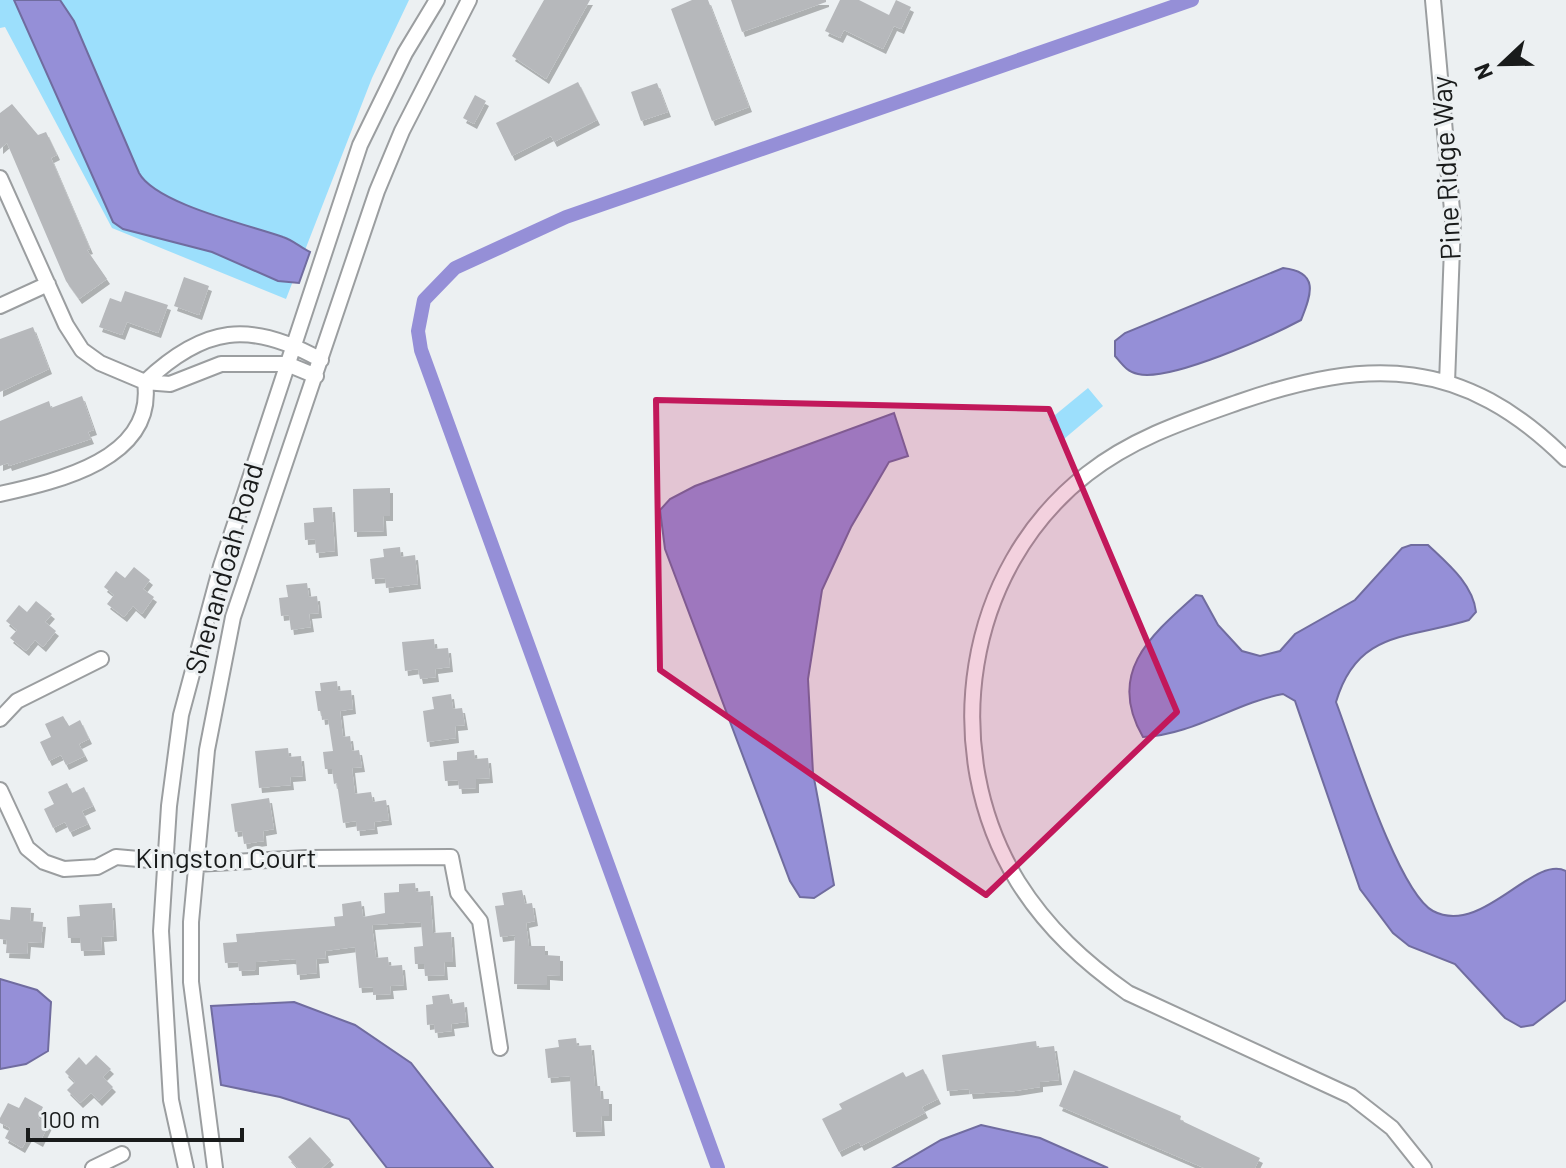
<svg xmlns="http://www.w3.org/2000/svg" width="1566" height="1168" font-family="Barlow,sans-serif">
  <defs>
    <filter id="shadow"><feDropShadow dx="3" dy="5" stdDeviation="0" flood-color="#0004"/></filter>
  </defs>
  <rect width="100%" height="100%" fill="#ecf0f2"/>
  <path fill="#9cdffc" d="M0,0H409L372,78L286,299L112,228L5,27L0,28Z
    M1088,388L1103,406L1064,439L1049,420Z"/>
  <path fill="#958fd7" stroke="#706c9f" stroke-width="2" d="M14,0H60L74,21L139,173C156,204 249,225 283,237C293,240 301,248 310,252L299,283L278,281L212,252L123,229L113,222Z
    M1283,268C1319,272 1312,293 1301,320C1271,336 1170,382 1138,374C1127,372 1122,364 1115,356V341L1125,333Z
    M894,413L908,456L889,462L851,527L822,590L808,679L813,773L834,885L814,898L800,897L790,881L665,549L660,510L670,499L695,486Z
    M1411,545H1428C1447,563 1473,584 1476,612L1469,620C1408,639 1357,630 1336,702C1352,744 1398,892 1433,911C1482,937 1533,854 1566,871V1000L1533,1025L1521,1027L1505,1018L1455,964L1409,946L1393,933L1360,889L1295,701L1283,694C1235,703 1193,735 1143,737C1106,673 1150,636 1196,595L1202,596L1218,625L1242,651L1260,656L1280,651L1295,634L1355,600L1402,548Z
    M0,979L37,990L51,1002L48,1051L26,1064L0,1069Z
    M294,1002L355,1025L411,1063L493,1168H387L349,1119L280,1097L221,1085L211,1006Z
    M981,1125L1040,1138L1108,1168H893L941,1140Z"/>
  <g fill="none" stroke-linecap="round" stroke-linejoin="round">
    <path stroke="#958fd7" stroke-width="14" d="M718,1168L421,350L418,331L424,300L455,268L566,217L1192,0"/>
  </g>
  <path fill="#b6b8bb" filter="url(#shadow)" d="M544,0H590L546,79L512,56Z
    M692,0H708L749,107L712,121L671,9Z
    M731,0H826V2L742,32Z
    M840,0H859L889,15L896,0L911,7L901,29L894,26L883,49L844,30L840,38L825,31Z
    M578,82L597,120L554,142L551,136L512,156L496,123Z
    M657,83L668,112L641,121L631,92Z
    M475,95L486,101L474,124L463,118Z
    M12,104L38,135L46,132L57,155L51,158L90,249L87,250L107,279L79,299L66,281L7,143L0,149V113Z
    M184,277L209,286L199,315L174,306Z
    M125,291L168,305L158,333L127,322L122,335L99,327L110,298L121,302Z
    M33,327L49,369L0,392V339Z
    M82,396L94,430L88,432L91,439L9,466L8,463L0,466V421L49,401L51,408Z
    M390,488V516H383L384,531L354,532L353,489Z
    M332,507L335,551L316,553L315,539L305,540L304,523L314,522L313,508Z
    M400,547L401,557L415,555L418,584L386,588L385,578L372,579L370,559L384,557L383,549Z
    M134,567L150,580L143,589L154,597L142,614L133,606L124,617L107,604L114,595L104,587L116,571L125,578Z
    M307,583L309,597L317,596L319,613L309,614L311,627L291,630L289,615L281,616L279,598L288,597L286,585Z
    M36,601L52,614L45,622L56,631L43,647L35,640L26,651L10,638L17,630L6,621L19,605L27,612Z
    M434,639L435,649L448,648L450,667L435,669L436,677L420,679L418,669L405,671L402,642Z
    M337,681L338,691L351,690L353,709L340,711L343,737L350,736L352,751L359,750L362,767L352,768L355,794L371,792L373,802L386,800L389,820L374,822L375,829L357,831L356,821L343,823L337,783L334,784L332,769H325L323,752L333,751L328,719L322,720L321,711H318L315,691H321L320,683Z
    M451,694L453,709L462,708L465,725L455,726L456,738L427,742L423,711L434,709L432,697Z
    M63,716L69,726L80,720L89,739L79,744L85,756L66,765L61,755L49,761L40,742L51,737L45,724Z
    M288,748L289,757L301,756L303,776L290,777L291,785L259,788L255,751Z
    M474,750L475,759L488,758L490,778L476,779V788L459,789L458,780L445,781L443,761L457,760V752Z
    M67,783L72,793L84,787L93,806L82,811L88,824L70,832L65,822L53,828L44,809L54,804L48,792Z
    M269,798L274,829L263,831L264,841L244,844L242,831L235,832L231,804Z
    M415,883L416,892L430,891L433,933L451,932L453,962H444L445,975L425,976L424,964H415L414,947L423,946L421,922L372,925L376,958L388,957L389,966L402,965L404,985L390,986L391,994L373,995V987L359,988L355,947L325,951L326,958L316,959L317,973L297,975L296,960L291,959L256,962V970L239,971L238,962L225,963L223,943L237,942L236,934L335,926L334,917L343,916L342,904L361,901L363,917L385,913L384,893L399,892V884Z
    M522,890L525,904L532,903L535,921L526,923L529,946H545V955L560,956V976L547,975V985L514,984L515,935L500,937L495,906L504,905L502,893Z
    M112,903L114,936L101,937L102,950L81,951L80,938H68L67,917L80,916L79,905Z
    M11,907L31,908L30,921L43,922L41,943L28,942L27,954L6,953L7,940L0,939V919L10,920Z
    M449,994L451,1004L464,1002L466,1022L451,1024L452,1031L435,1033L434,1024L427,1025L426,1005L433,1004L432,996Z
    M576,1038L577,1046L591,1045L595,1086H600L601,1099H609V1116H601L602,1131L573,1132L570,1076L548,1078L545,1049L559,1047L558,1040Z
    M1036,1041L1037,1048L1054,1046L1059,1080L1040,1082V1087L1015,1091L970,1094L969,1089L947,1091L942,1055Z
    M96,1055L111,1069L103,1077L113,1087L99,1101L91,1093L80,1103L67,1090L75,1082L65,1072L79,1057L86,1065Z
    M923,1069L938,1099L922,1107L925,1113L861,1146L859,1142L839,1152L822,1119L842,1109L839,1104L903,1072L906,1077Z
    M1074,1070L1181,1116L1180,1120L1260,1158L1255,1168H1204L1059,1106Z
    M25,1097L43,1107L38,1118L49,1124L40,1142L29,1136L22,1148L5,1138L10,1128L0,1123V1118L8,1103L19,1108Z
    M310,1137L331,1160L322,1168H298L288,1157Z"/>
  <g fill="none" stroke-linecap="round" stroke-linejoin="round">
    <defs>
      <path id="minor" d="M1433,0L1453,221L1447,383
        M0,178L66,325L82,350L100,363L145,382L170,384L221,364H287L316,376
        M0,306L48,284
        M145,382C204,326 250,320 321,360
        M0,494C58,481 156,459 145,382
        M0,719L17,701L101,659
        M0,790L27,848L44,862L64,869L97,867L116,857L195,864L307,858L451,857L458,893L480,921L500,1048
        M93,1168L122,1154
        M186,1168L171,1100L161,931L169,806L181,715L221,566L360,145L405,53L437,0
        M215,1168L191,982V922L207,750L233,617L377,191L402,131L469,0
        M1424,1168L1392,1128L1351,1096L1128,993C1084,962 1047,928 1018,882C938,751 964,570 1087,474C1133,438 1185,421 1239,402C1369,357 1463,357 1566,459"/>
    </defs>
    <use href="#minor" stroke="#9b9ea0" stroke-width="18"/>
    <use href="#minor" stroke="#fff" stroke-width="14"/>
  </g>
  <path fill="#c2185b" fill-opacity="0.2" stroke="#c2185b" stroke-width="6" stroke-linejoin="round" d="M656,400L1049,409L1177,712L986,895L660,670Z"/>
  <g text-anchor="middle" dominant-baseline="central" stroke-width="6" stroke-linejoin="round" paint-order="stroke">
    <g font-size="28" fill="#191b1b" stroke="#ecf0f2">
      <text transform="translate(1445 168) rotate(-93)">Pine Ridge Way</text>
      <text transform="translate(223 568) rotate(-74)">Shenandoah Road</text>
      <text x="226" y="857">Kingston Court</text>
    </g>
  </g>
  <g transform="translate(1502 64) rotate(248)" stroke="#ecf0f2" stroke-width="6" paint-order="stroke">
  <path d="M0-6L14 30L0 20L-14 30Z" fill="#191b1b"/>
  <text y="-12" font-size="22" font-weight="bold" text-anchor="middle" fill="#191b1b">N</text>
  </g>
  <path d="M28 1128v12h214v-12" fill="none" stroke="#191b1b" stroke-width="4"/>
  <text x="40" y="1128" font-size="24" fill="#191b1b" stroke="#ecf0f2" stroke-width="6" paint-order="stroke">100 m</text>
</svg>
